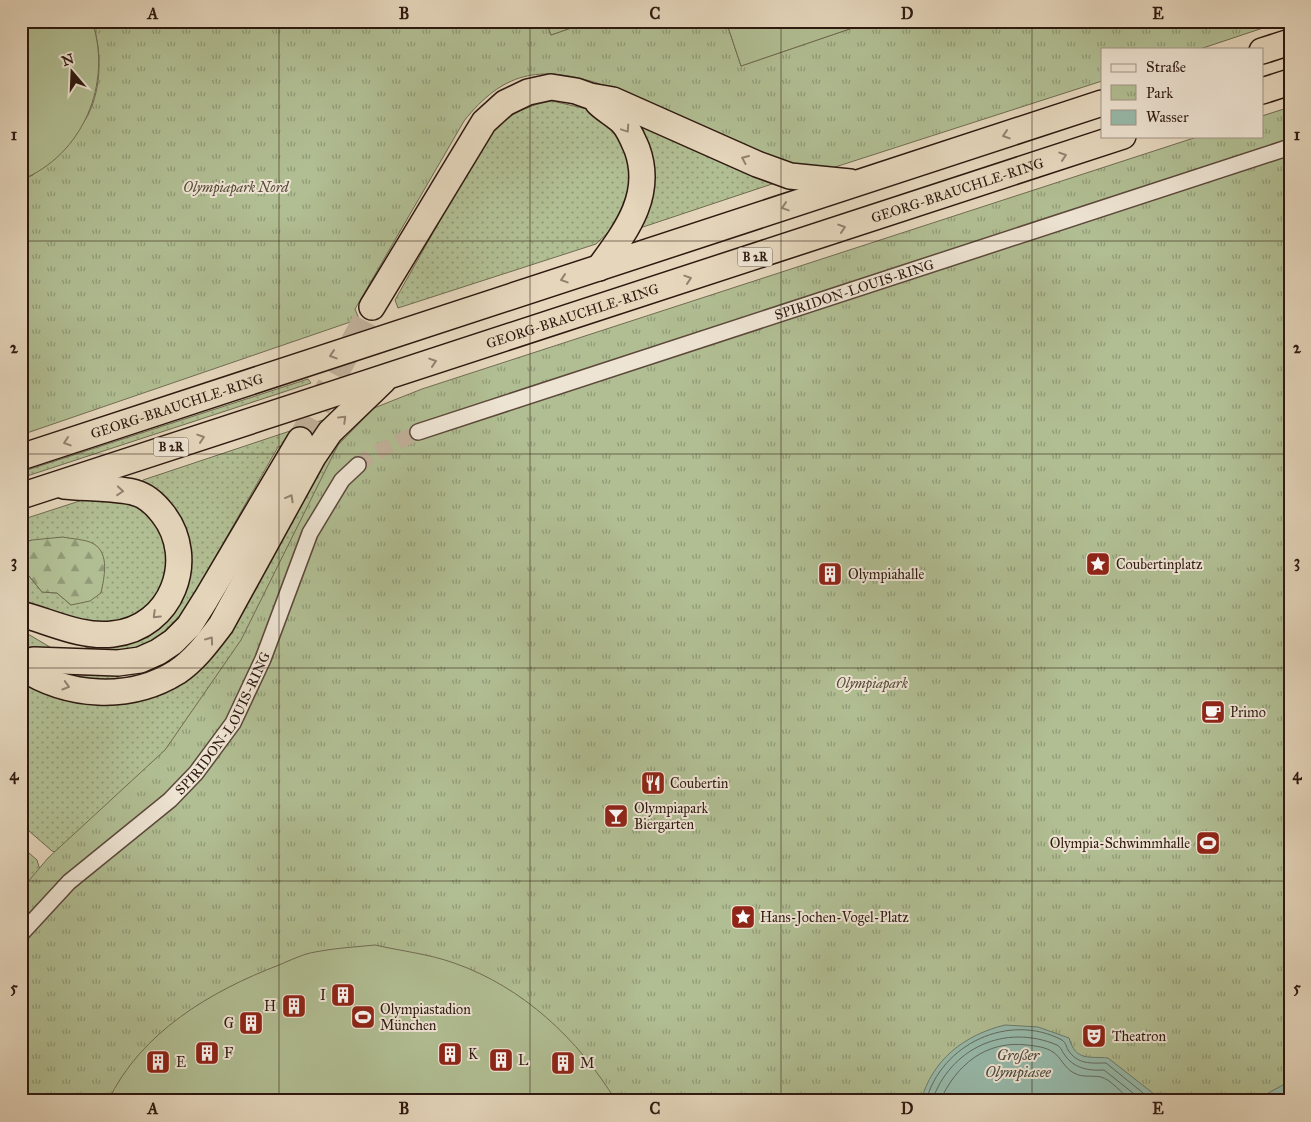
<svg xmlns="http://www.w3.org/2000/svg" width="1311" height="1122" font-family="'IM FELL Great Primer',serif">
  <defs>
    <pattern id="grass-dots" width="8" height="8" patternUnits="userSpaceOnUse" patternTransform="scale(1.25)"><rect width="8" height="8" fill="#b1be93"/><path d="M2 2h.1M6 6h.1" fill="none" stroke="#909a77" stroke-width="1.8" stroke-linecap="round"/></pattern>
    <pattern id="forest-firs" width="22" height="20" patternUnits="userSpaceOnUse" patternTransform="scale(1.25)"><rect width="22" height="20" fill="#b1be93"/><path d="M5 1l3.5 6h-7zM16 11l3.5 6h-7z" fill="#909a77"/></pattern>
    <pattern id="park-tufts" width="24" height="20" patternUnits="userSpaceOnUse" patternTransform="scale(1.25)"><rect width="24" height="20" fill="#b1be93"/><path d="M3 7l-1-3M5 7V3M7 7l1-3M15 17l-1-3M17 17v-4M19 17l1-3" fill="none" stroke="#909a77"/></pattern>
  </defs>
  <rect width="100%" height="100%" fill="#e5d6bc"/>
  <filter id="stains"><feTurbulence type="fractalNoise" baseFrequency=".004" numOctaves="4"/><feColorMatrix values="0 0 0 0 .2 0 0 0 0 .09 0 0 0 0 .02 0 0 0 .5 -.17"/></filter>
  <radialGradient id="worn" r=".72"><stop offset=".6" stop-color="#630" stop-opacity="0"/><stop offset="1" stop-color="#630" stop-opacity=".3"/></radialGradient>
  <path fill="url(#grass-dots)" stroke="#706c52" d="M552,101L596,111L623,141L634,182L617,224L596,244L398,308L395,300L485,141C503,117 523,106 552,101Z
    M637,118L778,182L640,228Z
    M308,379L311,383L21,478V472Z
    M329,418L320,434L278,447C259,480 240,514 221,547C203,578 186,619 155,639C133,652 109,654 85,647L86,643L101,645L185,583L140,486L143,480Z
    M342,437L353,459L258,647L73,858L52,851L21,824V679L162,692Z
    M98,495L127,498L146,509L169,538L166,591L125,626L68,619L21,601V578L29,576L42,592L57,593L71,605L32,540L21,544V520Z
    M21,630L50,647L53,651L51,653L21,648Z
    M58,671L86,675H117L118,678H149L83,683Z
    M21,846L37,860L43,880L21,919Z"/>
  <path fill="url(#forest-firs)" stroke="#706c52" d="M63,537C71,539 86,539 94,544C110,554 104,578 101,593L90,601L71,605L57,593L42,592L29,576L21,578V544L32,540Z"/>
  <path fill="url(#park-tufts)" stroke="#706c52" d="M92,21H546L551,35L591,21H726L741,66L873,21H1284L1200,49H1102V81L829,169L783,164L597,83C539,65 503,72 464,121L355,309L359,319L21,435V180L33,175C46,161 81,129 88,115C102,87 102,50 92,21Z
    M1290,107V1101H21V890L48,858L165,750L241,640L338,445L374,408L422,389L1200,136H1262V116Z"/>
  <path fill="#b1be93" stroke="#706c52" d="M21,21H92C113,83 83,155 21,180Z
    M546,21H591L551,35Z
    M726,21H873L741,66Z
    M375,945C401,951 429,954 454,963C523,987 578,1039 616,1101H108C141,1032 211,991 279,965C291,960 303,954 315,952C335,948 355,947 375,945Z"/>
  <path fill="#97baab" stroke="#6d7a6d" d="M1005,1025L1038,1027L1069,1038C1076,1062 1089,1056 1108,1058L1163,1101H921C932,1060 964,1035 1005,1025Z
    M1290,1081V1101H1254Z"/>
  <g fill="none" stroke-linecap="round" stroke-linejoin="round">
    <path stroke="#626a5e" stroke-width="1" d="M926,1101C941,1044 1009,1012 1062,1040C1066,1043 1066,1046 1068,1050C1078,1065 1091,1063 1106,1063L1153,1101
      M932,1101C950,1048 1005,1023 1057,1045C1061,1047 1061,1050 1064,1054C1073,1068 1088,1071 1104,1070L1143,1101
      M940,1101C956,1065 986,1040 1027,1045C1035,1046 1046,1047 1053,1052C1061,1057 1064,1068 1074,1073C1083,1078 1091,1075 1101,1077C1110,1079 1123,1094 1131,1101"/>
    <path stroke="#c0b09a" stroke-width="15" stroke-dasharray="15 8" stroke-linecap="butt" d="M358,465L371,455L418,432"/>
    <path stroke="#c0b09a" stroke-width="25" stroke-dasharray="25 12" stroke-linecap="butt" d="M300,440L372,307"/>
    <defs>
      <g id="minor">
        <path id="s1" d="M418,432L1290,147"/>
        <path id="s2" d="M21,934L69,882L170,800L196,773L233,723L263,659L310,533L342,480L358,465"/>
      </g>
      <g id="trunk">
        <path d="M1262,51L1290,42"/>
        <path d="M1262,91L1290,82"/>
        <path d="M598,103C605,110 615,115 622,122C629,129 633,140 637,149C654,196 625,232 599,268"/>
        <path d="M372,307L484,122L505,103L528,92L551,87L576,91L590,96L613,100L757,164L790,176L850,182"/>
        <path id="s3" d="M21,457L1102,103"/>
        <path id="s4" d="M21,496L1123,136"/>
        <path d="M21,614C51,622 82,638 113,634C172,628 198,559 163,514C156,505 147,496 136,493C122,488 82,488 64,486"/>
        <path d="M21,663L34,660L118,663L140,660L158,652L173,642L189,626L206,599L300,440"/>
        <path d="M21,667C67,697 129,702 177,672C195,660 208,642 221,625L313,457L330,432L383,381"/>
      </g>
    </defs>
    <use href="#minor" stroke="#5c483b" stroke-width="18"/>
    <use href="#trunk" stroke="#2e1910" stroke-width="28"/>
    <use href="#minor" stroke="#eee4d3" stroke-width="15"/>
    <use href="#trunk" stroke="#e5d6bc" stroke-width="25"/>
  </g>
  <defs><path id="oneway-chevron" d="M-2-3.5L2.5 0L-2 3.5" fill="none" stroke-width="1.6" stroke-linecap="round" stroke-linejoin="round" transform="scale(1.25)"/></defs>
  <g stroke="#93816f">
    <use href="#oneway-chevron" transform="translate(626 129) rotate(56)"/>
    <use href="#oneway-chevron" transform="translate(1006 135) rotate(162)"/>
    <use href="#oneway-chevron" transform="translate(1063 156) rotate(-18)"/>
    <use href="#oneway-chevron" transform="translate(745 159) rotate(-156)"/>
    <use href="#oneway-chevron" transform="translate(785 207) rotate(162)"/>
    <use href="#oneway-chevron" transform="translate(842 228) rotate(-18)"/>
    <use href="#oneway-chevron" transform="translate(564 279) rotate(162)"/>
    <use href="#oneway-chevron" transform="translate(688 279) rotate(-18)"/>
    <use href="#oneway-chevron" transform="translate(333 355) rotate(162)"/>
    <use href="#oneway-chevron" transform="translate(433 362) rotate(-18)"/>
    <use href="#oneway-chevron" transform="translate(343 419) rotate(-44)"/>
    <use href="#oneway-chevron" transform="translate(201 438) rotate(-18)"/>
    <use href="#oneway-chevron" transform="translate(67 442) rotate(162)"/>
    <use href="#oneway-chevron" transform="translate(120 491) rotate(5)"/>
    <use href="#oneway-chevron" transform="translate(290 498) rotate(-61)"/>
    <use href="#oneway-chevron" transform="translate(156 615) rotate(136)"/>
    <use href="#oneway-chevron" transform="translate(210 640) rotate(-54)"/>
    <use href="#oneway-chevron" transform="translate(66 686) rotate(16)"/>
  </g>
  <path fill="none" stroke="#2e1910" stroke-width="1" stroke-opacity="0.55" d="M279,21V1101M530,21V1101M781,21V1101M1032,21V1101M21,241H1290M21,454H1290M21,668H1290M21,881H1290"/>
  <defs>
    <symbol id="sight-square" viewBox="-11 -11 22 22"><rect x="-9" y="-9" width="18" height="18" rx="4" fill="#8f2418" stroke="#eee4d3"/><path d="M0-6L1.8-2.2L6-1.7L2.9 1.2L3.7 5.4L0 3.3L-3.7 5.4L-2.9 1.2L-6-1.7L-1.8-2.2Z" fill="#fff"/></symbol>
    <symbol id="building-square" viewBox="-11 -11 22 22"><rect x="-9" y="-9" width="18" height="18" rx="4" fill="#8f2418" stroke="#eee4d3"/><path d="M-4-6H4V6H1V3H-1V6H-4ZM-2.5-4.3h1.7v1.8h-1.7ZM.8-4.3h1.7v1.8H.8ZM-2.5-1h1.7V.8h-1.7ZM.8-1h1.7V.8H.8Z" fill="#fff"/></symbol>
    <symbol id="cafe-square" viewBox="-11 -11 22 22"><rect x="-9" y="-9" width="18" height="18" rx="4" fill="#8f2418" stroke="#eee4d3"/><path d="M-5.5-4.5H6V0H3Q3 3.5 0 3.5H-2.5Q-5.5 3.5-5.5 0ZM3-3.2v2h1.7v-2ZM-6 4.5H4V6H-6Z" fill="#fff"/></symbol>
    <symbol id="restaurant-square" viewBox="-11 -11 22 22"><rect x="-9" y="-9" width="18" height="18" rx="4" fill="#8f2418" stroke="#eee4d3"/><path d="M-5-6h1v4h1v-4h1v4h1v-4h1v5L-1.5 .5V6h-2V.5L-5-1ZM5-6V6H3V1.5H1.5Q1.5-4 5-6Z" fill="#fff"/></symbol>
    <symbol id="bar-square" viewBox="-11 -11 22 22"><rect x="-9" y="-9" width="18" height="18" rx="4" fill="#8f2418" stroke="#eee4d3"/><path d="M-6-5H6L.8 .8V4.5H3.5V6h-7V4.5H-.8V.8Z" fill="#fff"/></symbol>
    <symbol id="stadium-square" viewBox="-11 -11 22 22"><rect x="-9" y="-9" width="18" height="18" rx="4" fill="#8f2418" stroke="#eee4d3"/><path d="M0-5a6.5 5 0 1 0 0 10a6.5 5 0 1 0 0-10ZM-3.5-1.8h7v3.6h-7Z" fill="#fff"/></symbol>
    <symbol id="theatre-square" viewBox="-11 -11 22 22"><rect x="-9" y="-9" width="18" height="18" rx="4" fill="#8f2418" stroke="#eee4d3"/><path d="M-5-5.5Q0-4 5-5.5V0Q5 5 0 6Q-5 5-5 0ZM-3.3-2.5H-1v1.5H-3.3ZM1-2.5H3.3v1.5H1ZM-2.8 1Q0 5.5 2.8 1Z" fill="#fff"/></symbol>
  </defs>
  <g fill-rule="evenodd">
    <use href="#sight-square" x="1084" y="550" width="28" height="28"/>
    <use href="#building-square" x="816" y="560" width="28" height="28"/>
    <use href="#cafe-square" x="1199" y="698" width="28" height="28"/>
    <use href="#restaurant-square" x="639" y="769" width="28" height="28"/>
    <use href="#bar-square" x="602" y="802" width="28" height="28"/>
    <use href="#stadium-square" x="1194" y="829" width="28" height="28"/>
    <use href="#sight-square" x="729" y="903" width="28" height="28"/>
    <use href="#building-square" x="329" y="981" width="28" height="28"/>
    <use href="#building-square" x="280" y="992" width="28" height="28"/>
    <use href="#stadium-square" x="349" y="1003" width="28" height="28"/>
    <use href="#building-square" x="237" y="1009" width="28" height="28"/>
    <use href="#theatre-square" x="1080" y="1022" width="28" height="28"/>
    <use href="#building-square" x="193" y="1039" width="28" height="28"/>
    <use href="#building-square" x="436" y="1040" width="28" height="28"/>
    <use href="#building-square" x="487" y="1046" width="28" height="28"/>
    <use href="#building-square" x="144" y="1048" width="28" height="28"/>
    <use href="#building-square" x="549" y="1049" width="28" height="28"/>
  </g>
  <g text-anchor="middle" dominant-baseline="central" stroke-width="4" stroke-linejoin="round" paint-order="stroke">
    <g fill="#eee4d3" stroke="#68564a" stroke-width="1">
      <rect x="737.5" y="247.5" width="35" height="19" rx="4"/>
      <rect x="153.5" y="437.5" width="35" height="19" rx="4"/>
    </g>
    <g font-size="12" font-weight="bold" fill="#2e1910">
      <text x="755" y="257">B 2R</text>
      <text x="171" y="447">B 2R</text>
    </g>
    <g font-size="14" font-style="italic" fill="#554b37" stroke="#eee4d3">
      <text x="236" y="187">Olympiapark Nord</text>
      <text x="872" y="683">Olympiapark</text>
    </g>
    <g font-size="14" fill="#2e1910" stroke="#eee4d3">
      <text stroke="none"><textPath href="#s4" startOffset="985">GEORG-BRAUCHLE-RING</textPath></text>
      <text stroke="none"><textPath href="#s1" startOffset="459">SPIRIDON-LOUIS-RING</textPath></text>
      <text stroke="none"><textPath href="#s4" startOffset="580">GEORG-BRAUCHLE-RING</textPath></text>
      <text stroke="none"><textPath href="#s3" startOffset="164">GEORG-BRAUCHLE-RING</textPath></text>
      <text stroke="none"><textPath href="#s2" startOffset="295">SPIRIDON-LOUIS-RING</textPath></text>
    </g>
    <g font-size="14" fill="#2e1910" stroke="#eee4d3" text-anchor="start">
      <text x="1116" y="564">Coubertinplatz</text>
      <text x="848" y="574">Olympiahalle</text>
      <text x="1230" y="712">Primo</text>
      <text x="670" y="783">Coubertin</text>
      <text x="634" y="808">Olympiapark<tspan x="634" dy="16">Biergarten</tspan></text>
      <text x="1190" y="843" text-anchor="end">Olympia-Schwimmhalle</text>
      <text x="760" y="917">Hans-Jochen-Vogel-Platz</text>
      <text x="326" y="995" text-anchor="end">I</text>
      <text x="276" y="1006" text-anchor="end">H</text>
      <text x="380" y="1009">Olympiastadion<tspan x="380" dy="16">München</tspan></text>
      <text x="234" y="1023" text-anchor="end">G</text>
      <text x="1112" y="1036">Theatron</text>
      <text x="224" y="1053">F</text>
      <text x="468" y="1054">K</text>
      <text x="518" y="1060">L</text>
      <text x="176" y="1062">E</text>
      <text x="580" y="1063">M</text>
    </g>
    <g font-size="15" font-style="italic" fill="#4e493e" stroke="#eee4d3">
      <text x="1018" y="1055">Großer<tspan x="1018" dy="17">Olympiasee</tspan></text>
    </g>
  </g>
  <rect width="1311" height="1122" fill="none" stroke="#e5d6bc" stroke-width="55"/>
  <rect x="1101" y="48" width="162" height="90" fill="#eee4d3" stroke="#a19385"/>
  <rect x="1111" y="64" width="25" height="8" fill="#eee4d3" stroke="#a19385"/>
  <text x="1146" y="72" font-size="15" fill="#2e1910">Straße</text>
  <rect x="1111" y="85" width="25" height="15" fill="url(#park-tufts)" stroke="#a19385"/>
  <text x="1146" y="98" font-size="15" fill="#2e1910">Park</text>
  <rect x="1111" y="110" width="25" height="15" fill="#97baab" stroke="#a19385"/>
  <text x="1146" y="122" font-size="15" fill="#2e1910">Wasser</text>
  <g transform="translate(72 72) rotate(341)" stroke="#eee4d3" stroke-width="4" paint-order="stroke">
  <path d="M0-4L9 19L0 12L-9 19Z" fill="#2e1910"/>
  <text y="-8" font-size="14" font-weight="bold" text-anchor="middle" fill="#2e1910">N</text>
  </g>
  <rect x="28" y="28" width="1256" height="1066" fill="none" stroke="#2e1910" stroke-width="2"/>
  <g font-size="16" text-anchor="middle" font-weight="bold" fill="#2e1910">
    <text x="153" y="19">A</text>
    <text x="404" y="19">B</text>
    <text x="655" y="19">C</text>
    <text x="907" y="19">D</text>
    <text x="1158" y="19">E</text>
    <text x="14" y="140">1</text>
    <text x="1297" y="140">1</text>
    <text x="14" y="353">2</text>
    <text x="1297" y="353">2</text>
    <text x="14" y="567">3</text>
    <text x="1297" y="567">3</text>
    <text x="14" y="780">4</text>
    <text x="1297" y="780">4</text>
    <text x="14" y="993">5</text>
    <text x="1297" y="993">5</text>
    <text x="153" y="1114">A</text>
    <text x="404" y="1114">B</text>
    <text x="655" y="1114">C</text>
    <text x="907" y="1114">D</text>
    <text x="1158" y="1114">E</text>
  </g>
  <rect width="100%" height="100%" filter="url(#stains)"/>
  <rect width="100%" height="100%" fill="url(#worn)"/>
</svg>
